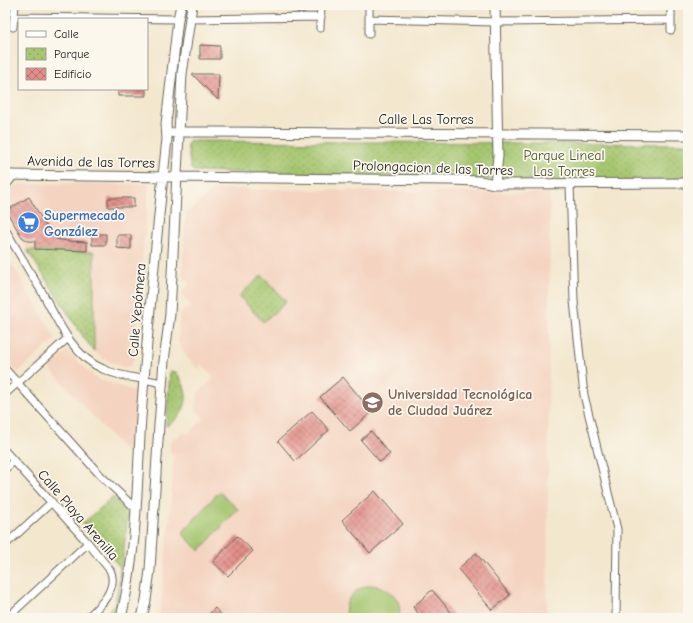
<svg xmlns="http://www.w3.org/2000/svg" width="693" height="623" font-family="'Comic Neue',sans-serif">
  <defs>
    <pattern id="park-dots" width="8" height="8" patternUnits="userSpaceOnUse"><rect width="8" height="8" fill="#a6c66f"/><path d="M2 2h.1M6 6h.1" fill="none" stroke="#8eaa60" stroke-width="1.8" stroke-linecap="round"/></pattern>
    <pattern id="building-cross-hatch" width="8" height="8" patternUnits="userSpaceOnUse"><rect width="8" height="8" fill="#e28d87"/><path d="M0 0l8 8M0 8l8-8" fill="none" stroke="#b6726e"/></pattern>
  </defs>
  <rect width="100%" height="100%" fill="#fbf7ec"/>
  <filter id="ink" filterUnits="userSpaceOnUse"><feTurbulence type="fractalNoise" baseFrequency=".025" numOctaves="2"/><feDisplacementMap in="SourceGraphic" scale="8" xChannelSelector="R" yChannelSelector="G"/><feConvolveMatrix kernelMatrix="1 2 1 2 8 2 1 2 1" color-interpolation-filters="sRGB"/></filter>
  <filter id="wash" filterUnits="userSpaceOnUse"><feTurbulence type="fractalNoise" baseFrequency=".012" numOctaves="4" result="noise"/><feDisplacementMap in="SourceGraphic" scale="16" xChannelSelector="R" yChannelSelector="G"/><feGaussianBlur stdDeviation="0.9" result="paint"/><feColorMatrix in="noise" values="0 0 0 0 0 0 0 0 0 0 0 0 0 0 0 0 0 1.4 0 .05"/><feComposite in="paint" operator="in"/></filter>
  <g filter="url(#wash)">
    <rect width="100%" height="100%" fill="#f3e7ce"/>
    <path fill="#f4d3c0" d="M18,184H149L136,328L134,359L130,366L123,367L103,358L94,351V252L27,250L5,214V192Z
      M215,189L550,193L547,618H157L160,611L168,534L174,458L170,451L171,441L173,438H176L184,432L187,435L204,418L196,411L198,393L214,378L202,364L199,367L202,370L200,371L187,357L178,342L180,314L190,305L181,294L189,283L182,275L186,213Z
      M5,253L54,335L55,340L18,372L5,359Z
      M67,351L97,379L137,392L135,462L48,367Z"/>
    <path fill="#a6c66f" stroke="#617146" d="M219,492L238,509L199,551L182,533Z
      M371,585C389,587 403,598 399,618H346C343,599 354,589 371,585Z"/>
    <path fill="url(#park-dots)" stroke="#617146" d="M190,141L688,144V183L469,179L468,173H442L405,177L193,171L191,169L187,144Z
      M27,250L94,252V351L84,338Z
      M262,275L286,302L263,322L239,296Z
      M170,371L176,372C192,392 189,414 166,426Z
      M113,497L128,514L118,601L113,618H102L115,603L119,582L120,567L82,524Z"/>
    <g id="blocks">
      <path fill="url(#building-cross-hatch)" d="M200,45L220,46V59H200Z
        M192,74H219L218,100Z
        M118,89H146V96H118Z
        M29,197L52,236L54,234L56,239L67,241L87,242V251L35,249V241H28L22,237L6,211Z
        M108,198H134V207H108Z
        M92,234H106V245H92Z
        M117,235H131V249L117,248Z
        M343,377L372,412L350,431L320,397Z
        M312,411L329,430L295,461L278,441Z
        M371,431L390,454L380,462L361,440Z
        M375,491L403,524L370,553L342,520Z
        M237,536L253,551L228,576L213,562Z
        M476,553L510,595L492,610L458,569Z
        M432,590L456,618H422L413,607Z
        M215,608L224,618H205Z"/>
    </g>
  </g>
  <g filter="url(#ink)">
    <use href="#blocks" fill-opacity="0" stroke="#67635a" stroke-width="1"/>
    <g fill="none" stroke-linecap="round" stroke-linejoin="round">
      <defs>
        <path id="street" d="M671,5V30
          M14,17L178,19
          M189,19L321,17
          M369,19L496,22L671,20
          M13,27L15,5
          M320,28L321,5
          M369,34V5
          M570,185L574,301L584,395L617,529L616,618
          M5,229C17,250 29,271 42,292C57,319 72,356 103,369C121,378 143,378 162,383
          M5,369L101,476L136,509
          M5,394L68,338
          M5,451L88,543L110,570C119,589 99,607 87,618
          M5,469L14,461
          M5,545L52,502
          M7,618L88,543"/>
        <path id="secondary" d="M174,133L179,132H208L688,135
          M5,175L450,180L480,181L495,184L688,183
          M495,184L498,156L495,5
          M5,185L13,175
          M121,618C137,552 137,484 141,417C148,324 157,231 167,139L166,124L178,19L181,5
          M142,618L146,600L150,570L159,425L164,361L170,314L182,74L192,5"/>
      </defs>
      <use href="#street" stroke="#67635a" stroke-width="9"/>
      <use href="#secondary" stroke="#67635a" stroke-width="11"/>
      <use href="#street" stroke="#fff" stroke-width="7"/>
      <use href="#secondary" stroke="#fff" stroke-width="9"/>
    </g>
  </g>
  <defs>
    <symbol id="supermarket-disc" viewBox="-11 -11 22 22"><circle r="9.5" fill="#3f7fe0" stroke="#fbf7ec"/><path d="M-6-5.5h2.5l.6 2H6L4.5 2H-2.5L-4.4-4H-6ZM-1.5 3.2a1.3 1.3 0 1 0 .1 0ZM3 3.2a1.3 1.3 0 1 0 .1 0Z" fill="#fff"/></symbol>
    <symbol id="university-disc" viewBox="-11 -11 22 22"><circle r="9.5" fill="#8d6e63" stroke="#fbf7ec"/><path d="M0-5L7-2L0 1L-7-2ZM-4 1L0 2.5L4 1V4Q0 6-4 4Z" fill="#fff"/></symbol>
  </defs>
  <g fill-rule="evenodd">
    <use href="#supermarket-disc" x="16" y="210" width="25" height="25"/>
    <use href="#university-disc" x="360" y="390" width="25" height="25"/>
  </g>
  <g text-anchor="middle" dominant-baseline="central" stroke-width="3.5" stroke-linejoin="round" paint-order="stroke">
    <g font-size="14" fill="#1c1c1c" stroke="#fbf7ec">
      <text x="426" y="119">Calle Las Torres</text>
      <text transform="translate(91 162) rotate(1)">Avenida de las Torres</text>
      <text transform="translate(433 168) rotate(2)">Prolongacion de las Torres</text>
      <text transform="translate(137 310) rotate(-85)">Calle Yepómera</text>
      <text transform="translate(78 515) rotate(49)">Calle Playa Arenilla</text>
    </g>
    <g font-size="14" fill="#4c5839" stroke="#fbf7ec">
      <text x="564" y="155">Parque Lineal<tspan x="564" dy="16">Las Torres</tspan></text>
    </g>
    <g font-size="14" font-weight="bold" fill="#366cbe" stroke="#fbf7ec" text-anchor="start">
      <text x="44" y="215">Supermecado<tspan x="44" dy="16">González</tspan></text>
    </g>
    <g font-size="14" font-weight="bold" fill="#785e54" stroke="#fbf7ec" text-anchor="start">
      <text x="388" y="394">Universidad Tecnológica<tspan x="388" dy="16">de Ciudad Juárez</tspan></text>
    </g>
  </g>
  <rect width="693" height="623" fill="none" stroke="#fbf7ec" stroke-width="20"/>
  <rect x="18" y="18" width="130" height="72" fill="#fbf7ec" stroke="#a29f99"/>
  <rect x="26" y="31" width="20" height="6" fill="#ffffff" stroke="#a29f99"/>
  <text x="54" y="38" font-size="12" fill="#1c1c1c">Calle</text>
  <rect x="26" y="48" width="20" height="12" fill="url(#park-dots)" stroke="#a29f99"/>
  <text x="54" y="58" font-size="12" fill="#1c1c1c">Parque</text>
  <rect x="26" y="68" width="20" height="12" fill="url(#building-cross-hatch)" stroke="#a29f99"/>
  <text x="54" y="78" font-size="12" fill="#1c1c1c">Edificio</text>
</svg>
